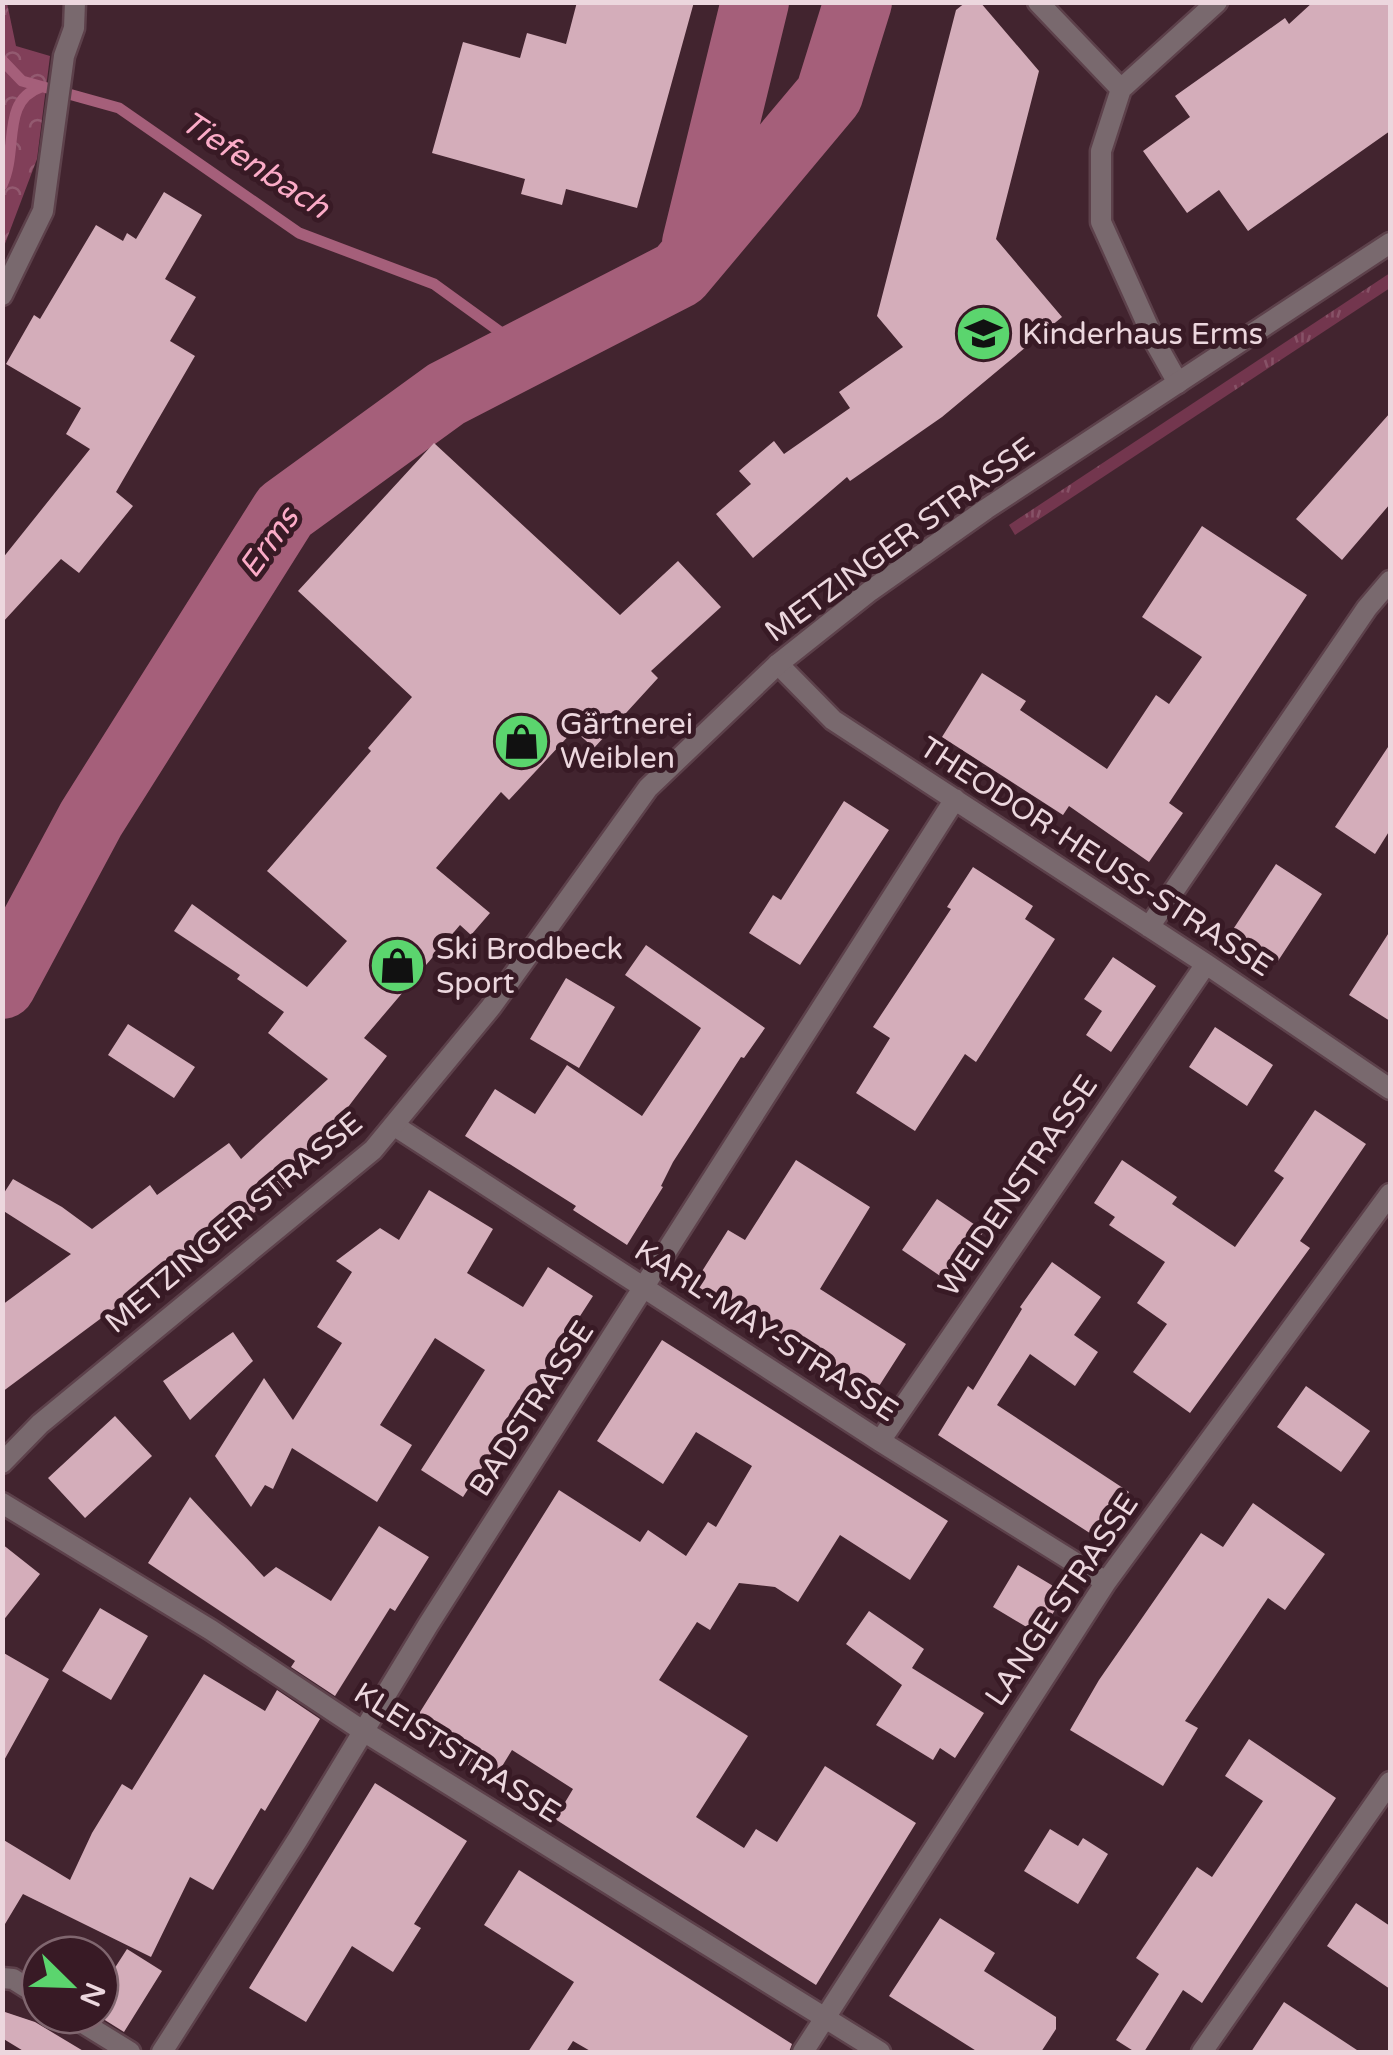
<svg xmlns="http://www.w3.org/2000/svg" width="1393" height="2055" font-family="'Varela Round',sans-serif">
  <defs>
    <pattern id="grass-tufts" width="24" height="20" patternUnits="userSpaceOnUse" patternTransform="scale(2.5)"><rect width="24" height="20" fill="#73364e"/><path d="M3 7l-1-3M5 7V3M7 7l1-3M15 17l-1-3M17 17v-4M19 17l1-3" fill="none" stroke="#875267"/></pattern>
    <pattern id="forest-crowns" width="20" height="18" patternUnits="userSpaceOnUse" patternTransform="scale(2.5)"><rect width="20" height="18" fill="#813f59"/><path d="M2 6a3 3 0 1 1 6 0M12 15a3 3 0 1 1 6 0" fill="none" stroke="#935a70"/></pattern>
  </defs>
  <rect width="100%" height="100%" fill="#42242f"/>
  <path fill="url(#grass-tufts)" d="M1390,273V288L1015,535L1009,525Z"/>
  <path fill="url(#forest-crowns)" d="M7,3L16,46L50,56L37,159L3,249L2,3Z"/>
  <g fill="none" stroke-linecap="round" stroke-linejoin="round">
    <path stroke="#a55f7a" stroke-width="11" d="M2,60L22,81L119,108L299,233L434,284L528,352
      M2,185C19,150 0,101 41,87"/>
    <path stroke="#a55f7a" stroke-width="68" d="M696,243L755,2
      M2,985L91,819L285,511L446,394L679,274L829,95L858,2"/>
  </g>
  <path fill="#d4adba" d="M577,2H694L637,208L566,189L562,205L521,194L525,179L432,153L463,42L520,58L527,33L566,44Z
    M966,2H980L1039,71L996,239L1062,317L942,417L850,481L847,477L753,558L716,514L751,484L739,471L774,441L784,454L850,408L839,392L903,347L877,316L956,10Z
    M1313,2H1390V131L1248,231L1219,190L1187,213L1143,151L1190,117L1175,96L1285,18L1289,24Z
    M164,192L202,215L165,279L196,297L170,341L195,356L116,492L133,506L79,573L61,559L2,623V559L90,449L66,434L81,408L6,364L34,315L40,319L96,225L123,241L127,233L136,239Z
    M1390,413V504L1342,560L1296,519Z
    M434,443L620,615L678,561L721,607L651,671L658,678L594,748L574,730L509,800L501,792L436,868L490,913L471,935L460,925L364,1038L387,1056L329,1132L337,1141L278,1195L221,1237L217,1232L2,1392V1305L71,1254L2,1210V1196L13,1179L62,1207L92,1229L150,1185L157,1195L229,1143L241,1159L328,1079L268,1033L284,1012L237,979L240,975L174,931L192,904L307,987L347,941L267,871L371,751L368,748L412,697L298,591Z
    M1202,526L1307,595L1169,803L1183,813L1149,862L1069,806L1063,815L942,737L982,673L1026,701L1020,710L1107,769L1156,695L1169,704L1202,657L1142,617Z
    M1390,744V830L1375,854L1335,827Z
    M844,801L889,830L800,965L749,933L773,895L781,900Z
    M1276,864L1322,894L1276,964L1230,934Z
    M973,867L1033,906L1025,919L1055,939L976,1062L965,1054L915,1131L856,1093L890,1038L873,1027L951,909L947,907Z
    M1390,931V1021L1349,995Z
    M646,945L765,1028L744,1058L741,1057L673,1162L661,1186L663,1187L627,1245L573,1210L576,1206L465,1136L495,1089L535,1114L567,1065L642,1116L701,1028L625,975Z
    M1113,957L1156,986L1111,1052L1086,1035L1102,1011L1084,999Z
    M566,978L615,1007L579,1068L530,1039Z
    M128,1024L195,1067L174,1098L108,1055Z
    M1215,1027L1273,1065L1247,1106L1189,1067Z
    M1315,1110L1366,1144L1300,1241L1310,1248L1190,1413L1133,1372L1167,1324L1137,1303L1165,1262L1109,1225L1115,1217L1094,1203L1122,1160L1177,1197L1172,1204L1235,1247L1284,1178L1274,1171Z
    M796,1160L870,1207L820,1289L906,1344L874,1394L774,1329L771,1334L694,1284L728,1230L745,1240Z
    M429,1190L493,1229L467,1273L523,1307L548,1267L593,1296L463,1497L421,1470L485,1370L435,1338L380,1425L412,1445L377,1502L292,1448L273,1489L265,1485L251,1507L215,1456L264,1378L293,1420L342,1343L317,1327L352,1272L336,1261L380,1228L399,1240Z
    M937,1199L984,1231L949,1282L902,1250Z
    M1052,1262L1101,1297L1074,1335L1098,1352L1075,1386L1030,1354L997,1405L1129,1492L1099,1539L938,1435L968,1386L973,1390L1022,1309L1020,1307Z
    M233,1332L253,1361L190,1420L163,1381Z
    M662,1340L948,1521L910,1580L840,1535L798,1602L775,1587L739,1583L710,1630L697,1622L659,1680L748,1736L696,1817L744,1848L756,1829L777,1842L825,1766L916,1823L816,1985L555,1819L573,1789L512,1750L493,1781L410,1728L559,1490L640,1542L648,1530L686,1556L708,1522L716,1527L752,1466L696,1432L663,1484L597,1441Z
    M1306,1386L1370,1431L1341,1472L1277,1427Z
    M115,1416L152,1456L85,1518L48,1478Z
    M190,1497L264,1577L276,1567L331,1601L379,1526L429,1557L395,1611L390,1608L335,1696L291,1667L295,1661L148,1563Z
    M1253,1503L1325,1554L1285,1610L1268,1598L1185,1721L1198,1728L1163,1786L1070,1730L1099,1680L1201,1533L1223,1547Z
    M2,1544L40,1574L2,1622Z
    M1018,1565L1065,1593L1040,1635L993,1607Z
    M100,1608L148,1636L111,1700L62,1671Z
    M869,1611L924,1649L912,1668L984,1713L955,1758L940,1748L933,1760L876,1725L902,1685L846,1644Z
    M2,1652L49,1679L2,1764Z
    M204,1674L265,1711L277,1690L320,1719L265,1811L261,1808L213,1890L190,1877L151,1957L23,1894L2,1929V1839L70,1880L92,1833L122,1784L132,1790Z
    M1249,1739L1336,1798L1202,2003L1183,1990L1144,2052H1135L1116,2040L1159,1974L1136,1958L1197,1867L1212,1877L1263,1801L1225,1776Z
    M375,1783L467,1841L414,1924L421,1928L393,1972L352,1946L306,2022L249,1988Z
    M1050,1829L1078,1846L1083,1838L1108,1854L1078,1904L1024,1871Z
    M519,1870L792,2044L789,2052H592L573,2041L566,2052H528L574,1982L484,1925Z
    M1356,1903L1390,1926V1989L1327,1946Z
    M940,1918L995,1953L984,1971L1056,2017V2029L1041,2052H978L889,1996Z
    M127,1949L162,1971L124,2032L100,2017V1991Z
    M1284,2002L1360,2052H1251Z
    M2,2011L35,2022L85,2052H25L2,2038Z"/>
  <g fill="none" stroke-linecap="round" stroke-linejoin="round">
    <defs>
      <path id="minor" d="M1038,2L1121,89
        M2,295L43,211L64,56L74,28L75,2
        M1178,383L1155,342L1101,222V151L1121,89L1217,2
        M778,664L833,720L1206,964L1390,1089
        M1149,927L1367,608L1390,581
        M395,1126L880,1441L1106,1582
        M880,1441L1206,964
        M2,1503L211,1630L363,1731L880,2052
        M2,1978L13,1979L40,1996
        M70,2015L130,2052
        M162,2052L298,1839L428,1625L955,799
        M803,2052L1106,1582L1390,1194
        M1202,2052L1390,1782"/>
      <path id="tertiary" d="M2,1463L40,1424L373,1150L491,1007L648,788L778,664L870,591L986,509L1390,243"/>
    </defs>
    <use href="#minor" stroke="#5d414b" stroke-width="25"/>
    <use href="#tertiary" stroke="#5d414b" stroke-width="25"/>
    <use href="#minor" stroke="#79696e" stroke-width="20"/>
    <use href="#tertiary" stroke="#79696e" stroke-width="20"/>
  </g>
  <defs>
    <symbol id="school-disc" viewBox="-11 -11 22 22"><circle r="9.5" fill="#5bd56e" stroke="#381a25"/><path d="M0-5L7-2L0 1L-7-2ZM-4 1L0 2.5L4 1V4Q0 6-4 4Z" fill="#111"/></symbol>
    <symbol id="shop-disc" viewBox="-11 -11 22 22"><circle r="9.5" fill="#5bd56e" stroke="#381a25"/><path d="M-5-2.5h2.3a2.7 3.5 0 0 1 5.4 0H5L5.5 6h-11ZM-1.5-2.5h3a1.5 2.3 0 0 0-3 0Z" fill="#111"/></symbol>
  </defs>
  <g fill-rule="evenodd">
    <use href="#school-disc" x="952" y="302" width="63" height="63"/>
    <use href="#shop-disc" x="490" y="710" width="63" height="63"/>
    <use href="#shop-disc" x="366" y="934" width="63" height="63"/>
  </g>
  <g text-anchor="middle" dominant-baseline="central" stroke-width="10" stroke-linejoin="round" paint-order="stroke">
    <g font-size="30" fill="#ecd7de" stroke="#381a25" text-anchor="start">
      <text x="1022" y="334">Kinderhaus Erms</text>
      <text x="560" y="724">Gärtnerei<tspan x="560" dy="34">Weiblen</tspan></text>
      <text x="436" y="949">Ski Brodbeck<tspan x="436" dy="34">Sport</tspan></text>
    </g>
    <g font-size="30" fill="#ecd7de" stroke="#381a25">
      <text transform="translate(900 540) rotate(-36)">METZINGER STRASSE</text>
      <text transform="translate(1096 857) rotate(33)">THEODOR-HEUSS-STRASSE</text>
      <text transform="translate(1018 1186) rotate(-56)">WEIDENSTRASSE</text>
      <text transform="translate(234 1223) rotate(-40)">METZINGER STRASSE</text>
      <text transform="translate(766 1331) rotate(33)">KARL-MAY-STRASSE</text>
      <text transform="translate(532 1409) rotate(-57)">BADSTRASSE</text>
      <text transform="translate(1062 1600) rotate(-56)">LANGE STRASSE</text>
      <text transform="translate(457 1753) rotate(32)">KLEISTSTRASSE</text>
    </g>
    <g font-size="32" font-style="italic" fill="#fbabc7" stroke="#381a25">
      <text transform="translate(255 165) rotate(33)">Tiefenbach</text>
      <text transform="translate(269 543) rotate(-54)">Erms</text>
    </g>
  </g>
  <rect width="1393" height="2055" fill="none" stroke="#ecd7de" stroke-width="10"/>
  <g transform="translate(70 1985) rotate(113)"><circle r="48" fill="#381a25" stroke="#80666f" stroke-width="2.5"/>
  <path d="M0-8L18 38L0 25L-18 38Z" fill="#5bd56e"/>
  <text y="-15" font-size="28" font-weight="bold" text-anchor="middle" fill="#ecd7de">N</text>
  </g>
</svg>
